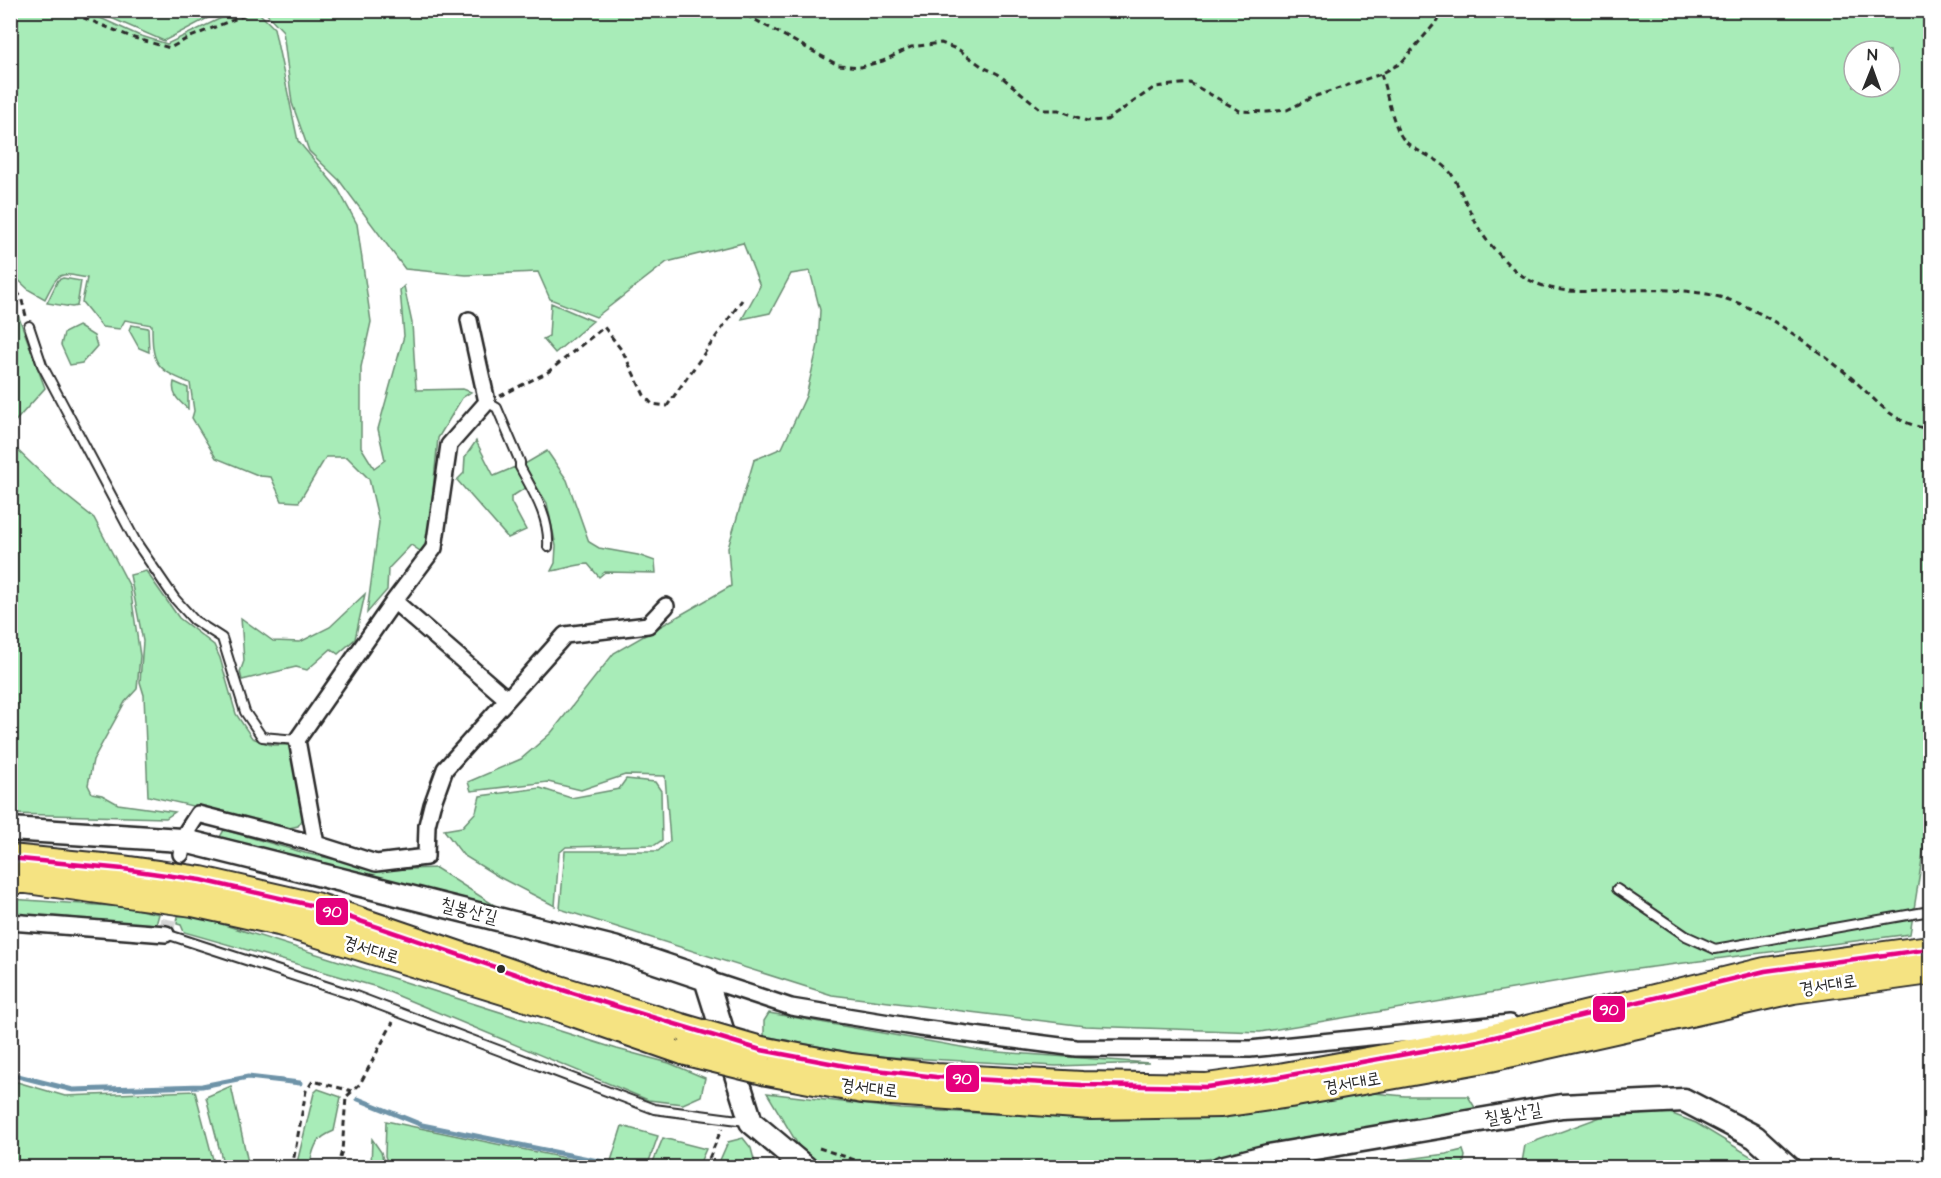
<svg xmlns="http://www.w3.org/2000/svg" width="1941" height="1178" font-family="'Architects Daughter','Poor Story',sans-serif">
  <rect width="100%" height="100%" fill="#fff"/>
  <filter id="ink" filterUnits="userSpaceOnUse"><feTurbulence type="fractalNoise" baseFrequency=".0167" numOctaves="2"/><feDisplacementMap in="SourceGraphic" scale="12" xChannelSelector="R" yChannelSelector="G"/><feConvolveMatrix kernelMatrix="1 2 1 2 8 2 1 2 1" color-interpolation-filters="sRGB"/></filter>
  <g filter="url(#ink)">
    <path fill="#a8ecb8" stroke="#6a8c72" stroke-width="1.5" fill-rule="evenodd" d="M11,11H85L138,35L167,44L236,11H257L274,28L298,141L338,189L357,224L371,322L361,367V447L374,468L385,460L378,429L404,336L400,290L404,286L412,323L416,388L417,390L463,389L471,392L462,398L438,438L428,543L423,553L411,545L388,569L387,590L367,613L379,522L369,479L347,457H326L299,502L282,501L271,477L260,476L216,458L192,418L194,411L190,383C155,369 152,363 152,325L125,320L120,329L102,327L82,302L87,278C57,272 59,272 45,299L29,290L11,273Z
      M95,11L221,10V11L164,41Z
      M264,11H1930V819L1928,822L1910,934L1606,973L1260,1032L1085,1026L832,995L560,909L565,851H658L670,841L665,776L625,775L581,790L548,782L471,791L468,782L521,759L551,733L614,653L731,586L728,548L754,460L782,448L806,396L818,345L820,310L810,271L791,274L770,313L742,319L760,286L743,243L667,262L596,317L550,299L538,272L466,275L405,269L339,180L309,151L292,103L283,31ZM1854,51H1890V87H1854Z
      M63,278L81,281L77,306L72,307L47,303L58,280Z
      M11,296L45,388L11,426Z
      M551,303L593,321L555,353L543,339L549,336Z
      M131,325L148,328L149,352L139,348L129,330Z
      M78,326L94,336L97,346L82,363L70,365L61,345L64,333Z
      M174,382L188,388V409C179,401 171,395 174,382Z
      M476,441L494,476L515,467L527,487L511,497V502L526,530L508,538L457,480L464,473L465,457Z
      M10,443L59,490L94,518L130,587L140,656L137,689L125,702L93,760L88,785L92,793L102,795L118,804L175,812L166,818L11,814Z
      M547,451L567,480L589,542L599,548L638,555L655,561L656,573L605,572L599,577L588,564C575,564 564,570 551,571L555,563L556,546L547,503L523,465Z
      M146,571L179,618L214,645L220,658L236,714L252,738L271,745H289L293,751L303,819L298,826L289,828L148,796L144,695L140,682L143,641L130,575Z
      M365,594L355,639L338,654L331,649L307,670L296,667L242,680L240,672L244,661L241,618L273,641L300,642L330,627Z
      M626,779L655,782L661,791L662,840L655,845L566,847L559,853L555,906L499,877L463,855L444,830L462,827L476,812L480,796L540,788L571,798L619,789Z
      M224,830L305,853L384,870L436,868L494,905L490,910L220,837Z
      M11,899L125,907L159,914L156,925L11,914Z
      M193,915L617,1049L669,1063L705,1078L701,1096L683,1104L648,1100L377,987L184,932L181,925L177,924L178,916Z
      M769,1013L984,1051L1149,1063L1056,1066L870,1056L764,1036V1021Z
      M10,1080L65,1096L195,1091L215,1167H11Z
      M231,1086L249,1167H224L206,1097Z
      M318,1089L341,1097L334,1131C314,1139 314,1147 309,1167H296L314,1093Z
      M767,1093L901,1109L1075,1118L1238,1112L1373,1093L1405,1096H1468L1477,1111L1162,1167L825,1168L804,1155Z
      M1641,1102L1696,1123L1762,1163L1767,1167L1521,1168L1525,1145Z
      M386,1121L608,1167H389L385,1156Z
      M622,1126L658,1136L647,1167H629L611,1161Z
      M663,1138L706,1149L698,1167H651Z
      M743,1138L751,1148L756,1167H717L728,1142Z
      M372,1139L381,1152L385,1167H371Z
      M1463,1150L1465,1156L1463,1167H1347L1446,1154Z"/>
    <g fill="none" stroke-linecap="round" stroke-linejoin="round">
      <path stroke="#6e93a8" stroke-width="5" d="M10,1074L73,1090L202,1086L248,1077L300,1083
        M358,1099L422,1125L608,1163L620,1168"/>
      <path stroke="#d5d5d5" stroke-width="15" stroke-dasharray="15 8" stroke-linecap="butt" d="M166,934L181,854"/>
      <defs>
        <path id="lane" d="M29,326L42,365L136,542L175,599L194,620L222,638L245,712L262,737L297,740
          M487,402L497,408L520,462V467C534,493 550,518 548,547
          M1617,889L1686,936L1715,949L1930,911
          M166,934L353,995L654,1109L746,1121"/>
        <path id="street" d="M394,601L507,699
          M316,844L376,863L426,857L427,825L432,805L445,769L565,635L648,625L666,606
          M181,854L185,834L198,814L316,844L297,740L394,601L434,548L449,445L487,402L469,320
          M10,922L166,934
          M706,979L791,1007L920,1028L1076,1048L1250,1049L1510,1023"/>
        <path id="secondary" d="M10,829L181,840L614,948L706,979L751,1122L806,1168
          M1221,1168L1268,1156L1562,1106L1684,1100L1755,1137L1789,1168"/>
        <path id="primary" d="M10,858L123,869L201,880L319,907L556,988L681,1027
          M10,880H27L193,903L279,922L556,1007L686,1052
          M761,1050L851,1067L936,1077L1082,1085L1207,1087L1279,1077L1478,1041L1765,971L1930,949
          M767,1072L863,1090L1091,1106L1221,1104L1290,1094L1490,1058L1793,990L1930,971"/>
      </defs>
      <use href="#lane" stroke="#2b2b2b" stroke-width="12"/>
      <use href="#street" stroke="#2b2b2b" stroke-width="20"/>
      <use href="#secondary" stroke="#2b2b2b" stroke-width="27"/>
      <use href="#primary" stroke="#2b2b2b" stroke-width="30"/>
      <path stroke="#2b2b2b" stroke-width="3" stroke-dasharray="6 4.5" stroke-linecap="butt" d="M64,10L134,38L170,48L188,38L257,10
        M737,10L838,65L861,67L883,61L911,47L941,43L959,50L983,67L998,74L1042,110H1059L1087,121L1107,120L1155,87L1190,83L1240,111L1267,112L1287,110L1313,97L1381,74L1401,63L1438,20L1443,10
        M10,13L12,10
        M1381,74C1386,90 1394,131 1405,141C1419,155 1441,157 1452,175C1466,198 1472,222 1489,243C1500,256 1514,272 1529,280C1560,296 1593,291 1627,290C1667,289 1710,289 1747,307C1777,321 1816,349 1842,370C1873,394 1887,423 1930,429
        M10,283L21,297L26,316
        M500,396L548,372L604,327L623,352L644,395L652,404L667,406L742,300
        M819,1148L867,1164L890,1168
        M292,1168L306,1091L313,1081L352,1091
        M337,1168L342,1151L346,1097L360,1084L393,1022
        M705,1168L722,1128
        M982,1168C1015,1162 1048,1160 1082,1168"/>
      <use href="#lane" stroke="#fff" stroke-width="8"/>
      <use href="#street" stroke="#fff" stroke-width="15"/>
      <use href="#secondary" stroke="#fff" stroke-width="22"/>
      <use href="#primary" stroke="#f5e382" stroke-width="26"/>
      <defs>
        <path id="primary-bridge" d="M681,1027L761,1050
          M686,1052L767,1072"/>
      </defs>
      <use href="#primary-bridge" stroke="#2b2b2b" stroke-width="30" stroke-linecap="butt"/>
      <use href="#primary-bridge" stroke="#f5e382" stroke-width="26"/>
      <defs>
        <path id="bus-1" d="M10,858L123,869L201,880L319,907L556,988L761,1050L851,1067L936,1077L1082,1085L1207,1087L1279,1077L1478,1041L1765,971L1930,949"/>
      </defs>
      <use href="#bus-1" stroke="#fff" stroke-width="9"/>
      <use href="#bus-1" stroke="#e5007d" stroke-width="4.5"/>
    </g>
  </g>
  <circle fill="#2b2b2b" stroke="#fff" stroke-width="2" cx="501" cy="969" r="5"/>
  <g text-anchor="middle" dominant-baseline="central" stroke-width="5" stroke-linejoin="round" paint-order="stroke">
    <g font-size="18" fill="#2b2b2b" stroke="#fff">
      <text transform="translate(469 911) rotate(14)">칠봉산길</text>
      <text transform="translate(371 950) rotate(17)">경서대로</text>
      <text transform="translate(1828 985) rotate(-9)">경서대로</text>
      <text transform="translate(1352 1083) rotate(-10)">경서대로</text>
      <text transform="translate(869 1088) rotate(7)">경서대로</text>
      <text transform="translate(1513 1114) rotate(-10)">칠봉산길</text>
    </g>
  </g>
  <g stroke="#fff" stroke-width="2">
    <rect x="315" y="897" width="34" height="29" rx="6" fill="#e5007d"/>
    <rect x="1592" y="995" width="34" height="28" rx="6" fill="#e5007d"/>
    <rect x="945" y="1064" width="35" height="29" rx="6" fill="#e5007d"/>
  </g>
  <g font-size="16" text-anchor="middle" font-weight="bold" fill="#fff">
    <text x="332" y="917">90</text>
    <text x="1609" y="1015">90</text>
    <text x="962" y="1084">90</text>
  </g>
  <rect width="1941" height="1178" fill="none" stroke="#fff" stroke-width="36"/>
  <rect x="18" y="18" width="1905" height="1142" fill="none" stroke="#2b2b2b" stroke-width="2" filter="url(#ink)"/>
  <g transform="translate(1872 69) rotate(1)"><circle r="28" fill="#ffffff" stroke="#aaaaaa" stroke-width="1.5"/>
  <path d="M0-4.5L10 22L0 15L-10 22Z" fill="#2b2b2b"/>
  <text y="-9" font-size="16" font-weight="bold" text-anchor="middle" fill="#2b2b2b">N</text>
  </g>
</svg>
